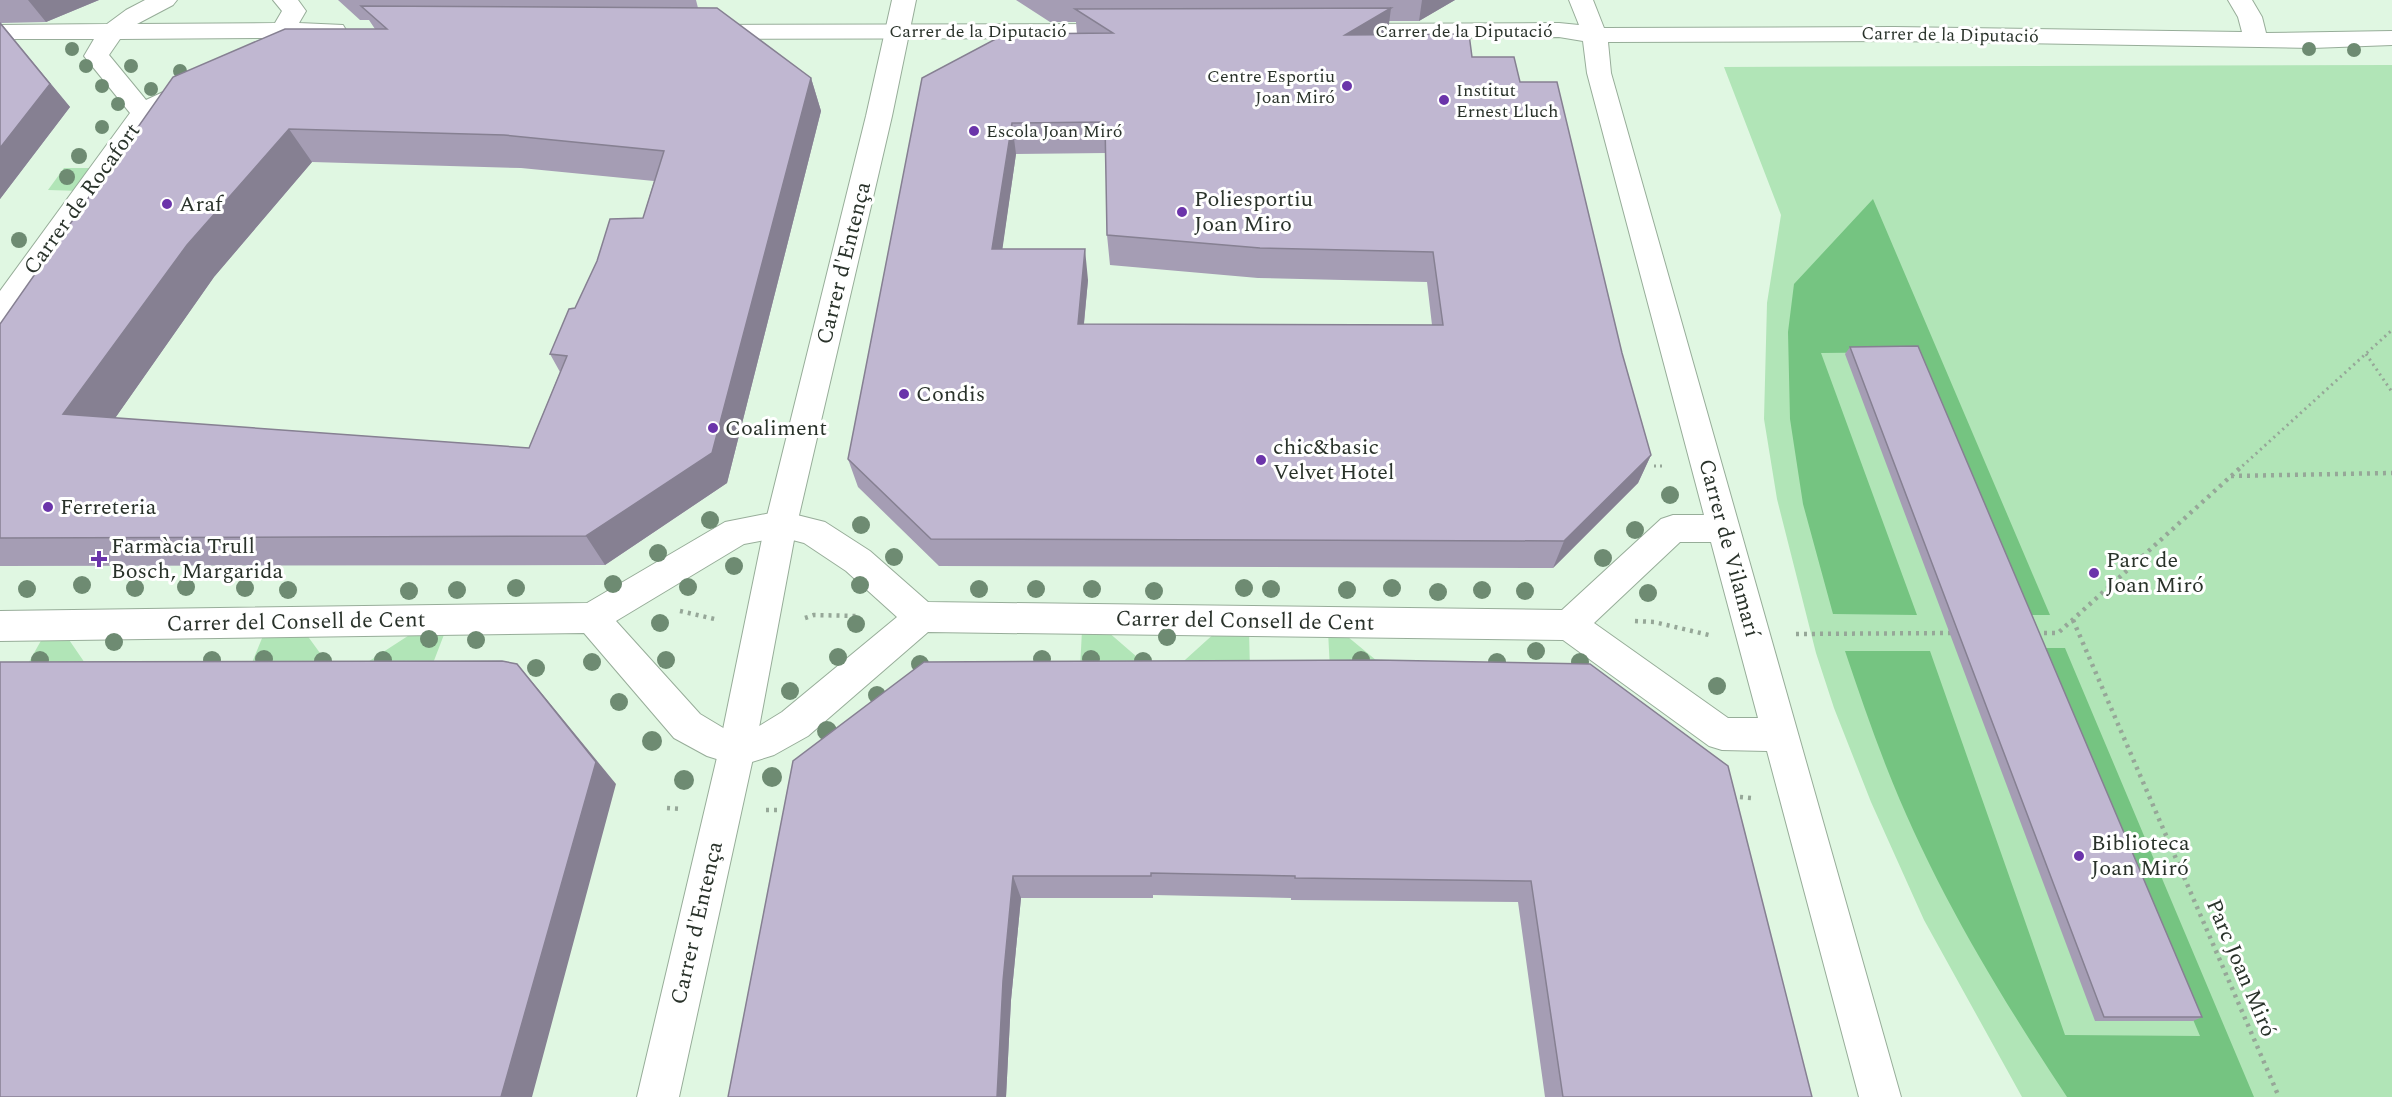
<svg xmlns="http://www.w3.org/2000/svg" width="2392" height="1097" font-family="Spectral,serif">
  <rect width="100%" height="100%" fill="#e0f7e2"/>
  <path fill="#b1e5b7" d="M2392,65V1097H2022L1924,920L1871,802L1834,708L1816,653L1777,499L1764,419L1767,303L1781,215L1724,67Z
    M64,168H98L80,191L48,190Z
    M47,630L63,631L89,669H25Z
    M1082,630L1107,631L1152,670L1080,669Z
    M265,631H304L333,671L249,670Z
    M1217,631H1249L1250,670L1175,669Z
    M1328,631L1342,632L1388,670H1330Z
    M414,632H445L430,671L357,669Z"/>
  <path fill="#75c481" d="M1873,199L2050,615H2022L1913,352L1821,353L1917,615L1833,614L1803,504L1790,419L1788,332L1794,284Z
    M2036,648H2065L2254,1097H2067C1998,993 1932,884 1886,766C1871,728 1858,689 1845,651H1930L2065,1035L2200,1036Z"/>
  <g fill="none" stroke-linecap="round" stroke-linejoin="round">
    <defs>
      <path id="minor" d="M145,0H177L173,5L137,24L275,23L282,11L273,0H298L306,11L299,23L343,25L346,30L343,35L290,38C281,48 276,53 262,49L259,44L263,38L120,39L109,55L146,100L189,80L198,82L202,88L198,94L152,119L10,320L0,324V291L130,113L84,56L94,39H0V25L107,24L126,10Z
        M1569,0H1593L1604,28L1894,27L2242,32L2238,17L2228,0H2252L2262,17L2266,33L2392,31V45L2312,48L1894,41L1608,42L1611,73L1901,1097H1859L1767,751L1722,750L1709,746L1563,640L928,632L808,736L774,755L739,766L707,756L674,738L584,633L0,641V611L587,603L725,522L781,511L825,522L870,551L928,602L1562,610L1661,519L1673,515H1704L1587,73L1583,41L1559,37L1343,38L1334,36L1331,31L1334,26L1343,24L1559,23L1579,25ZM781,537L804,543L846,571L897,617L782,712L756,728L739,732L725,729L700,714L616,621L744,544ZM1680,542H1711L1758,718H1728L1594,623Z
        M1123,24L1132,26L1135,31L1132,36L1123,38L707,39L698,37L695,32L698,27L707,25Z"/>
      <path id="major" d="M892,0H916L892,116L797,524L755,749L679,1097H637L719,749L765,524L866,116Z"/>
    </defs>
    <use href="#minor" stroke="#97ad99" stroke-width="2"/>
    <use href="#major" stroke="#97ad99" stroke-width="2"/>
    <path stroke="#96a798" stroke-width="3" stroke-dasharray="2 4" stroke-linecap="butt" d="M2366,354L2392,392
      M1654,466H1664
      M2238,470L2392,330"/>
    <path stroke="#96a798" stroke-width="4.5" stroke-dasharray="3 5" stroke-linecap="butt" d="M2231,476L2392,473
      M680,611L719,620
      M805,618L814,615L857,616
      M2073,620L2279,1097
      M1635,621L1654,622L1709,635
      M2036,633H2058L2240,468
      M1796,634L1953,633
      M1740,797L1751,798
      M667,808L681,809
      M766,810H779"/>
    <use href="#minor" fill="#fff" fill-rule="evenodd"/>
    <use href="#major" fill="#fff" fill-rule="evenodd"/>
  </g>
  <g fill="#6e8b72">
    <circle cx="72" cy="49" r="7"/>
    <circle cx="2309" cy="49" r="7"/>
    <circle cx="2354" cy="50" r="7"/>
    <circle cx="86" cy="66" r="7"/>
    <circle cx="131" cy="66" r="7"/>
    <circle cx="180" cy="71" r="7"/>
    <circle cx="102" cy="86" r="7"/>
    <circle cx="151" cy="89" r="7"/>
    <circle cx="118" cy="104" r="7"/>
    <circle cx="102" cy="127" r="7"/>
    <circle cx="79" cy="156" r="8"/>
    <circle cx="67" cy="177" r="8"/>
    <circle cx="19" cy="240" r="8"/>
    <circle cx="1670" cy="495" r="9"/>
    <circle cx="710" cy="520" r="9"/>
    <circle cx="861" cy="525" r="9"/>
    <circle cx="1635" cy="530" r="9"/>
    <circle cx="658" cy="553" r="9"/>
    <circle cx="894" cy="557" r="9"/>
    <circle cx="1603" cy="558" r="9"/>
    <circle cx="734" cy="566" r="9"/>
    <circle cx="613" cy="584" r="9"/>
    <circle cx="82" cy="585" r="9"/>
    <circle cx="860" cy="585" r="9"/>
    <circle cx="186" cy="587" r="9"/>
    <circle cx="688" cy="587" r="9"/>
    <circle cx="135" cy="588" r="9"/>
    <circle cx="245" cy="588" r="9"/>
    <circle cx="516" cy="588" r="9"/>
    <circle cx="1244" cy="588" r="9"/>
    <circle cx="1392" cy="588" r="9"/>
    <circle cx="27" cy="589" r="9"/>
    <circle cx="979" cy="589" r="9"/>
    <circle cx="1036" cy="589" r="9"/>
    <circle cx="1092" cy="589" r="9"/>
    <circle cx="1271" cy="589" r="9"/>
    <circle cx="288" cy="590" r="9"/>
    <circle cx="457" cy="590" r="9"/>
    <circle cx="1347" cy="590" r="9"/>
    <circle cx="1482" cy="590" r="9"/>
    <circle cx="409" cy="591" r="9"/>
    <circle cx="1154" cy="591" r="9"/>
    <circle cx="1525" cy="591" r="9"/>
    <circle cx="1438" cy="592" r="9"/>
    <circle cx="1648" cy="593" r="9"/>
    <circle cx="660" cy="623" r="9"/>
    <circle cx="856" cy="624" r="9"/>
    <circle cx="1167" cy="637" r="9"/>
    <circle cx="429" cy="639" r="9"/>
    <circle cx="476" cy="640" r="9"/>
    <circle cx="114" cy="642" r="9"/>
    <circle cx="1536" cy="651" r="9"/>
    <circle cx="838" cy="657" r="9"/>
    <circle cx="264" cy="659" r="9"/>
    <circle cx="1042" cy="659" r="9"/>
    <circle cx="1091" cy="659" r="9"/>
    <circle cx="40" cy="660" r="9"/>
    <circle cx="212" cy="660" r="9"/>
    <circle cx="383" cy="660" r="9"/>
    <circle cx="666" cy="660" r="9"/>
    <circle cx="1361" cy="660" r="9"/>
    <circle cx="323" cy="661" r="9"/>
    <circle cx="1143" cy="661" r="9"/>
    <circle cx="592" cy="662" r="9"/>
    <circle cx="1497" cy="662" r="9"/>
    <circle cx="1580" cy="662" r="9"/>
    <circle cx="920" cy="664" r="9"/>
    <circle cx="536" cy="668" r="9"/>
    <circle cx="1717" cy="686" r="9"/>
    <circle cx="790" cy="691" r="9"/>
    <circle cx="877" cy="695" r="9"/>
    <circle cx="619" cy="702" r="9"/>
    <circle cx="827" cy="731" r="10"/>
    <circle cx="652" cy="741" r="10"/>
    <circle cx="772" cy="777" r="10"/>
    <circle cx="684" cy="780" r="10"/>
  </g>
  <path fill="#a59db4" fill-rule="evenodd" d="M0,0H99L46,22L1,23L70,107L0,199Z
    M338,0H696L698,8L811,78L821,111L727,483L605,565L0,566V324L375,29L369,20H360ZM312,162L521,168L654,181L643,218L575,308L550,354L560,372L529,448L115,418L214,277Z
    M1016,0H1455L1419,21H1389L1387,34L1472,57L1520,82L1622,353L1651,455L1638,483L1553,568L939,566L858,487L848,459L922,78L1077,34L1076,22H1050ZM1106,153L1107,235L1110,265L1258,278L1427,282L1432,325L1084,324L1088,280L1002,249L1016,154Z
    M1850,347L2202,1017L2193,1021H2095L1845,354Z
    M1376,660L1812,1097H1545L1518,902L1291,900V898L1153,895V898H1021L1011,1000L1006,1097H728L793,761Z"/>
  <path fill="#868092" d="M28,0H99L46,22Z
    M1422,0H1455L1419,21Z
    M1391,8L1387,40L1345,35Z
    M0,23L70,107L0,199Z
    M811,78L821,111L727,483L605,565L586,536Z
    M1012,123L1016,154L998,280L992,249Z
    M289,129L312,162L214,277L97,444L63,414L187,245Z
    M1085,249L1088,280L1081,353L1078,324Z
    M1651,455L1638,483L1553,568L1564,541Z
    M517,664L539,690L616,784L532,1097H501Z
    M1013,876L1021,898L1011,1000L1006,1097H997L1003,981Z"/>
  <path fill="#c0b7d1" stroke="#868092" stroke-width="1.5" fill-rule="evenodd" d="M361,6L717,8L811,78L712,453L586,536L0,538V324L173,77L285,29H387ZM289,129L504,135L664,151L643,218L610,219L597,261L575,308L569,309L550,354L567,356L529,448L63,414L187,245Z
    M1391,8L1345,35L1469,34L1472,57H1514L1520,82H1557L1622,353L1651,455L1564,541L931,539L848,459L922,78L1005,34L1113,33L1075,9ZM1105,122L1107,235L1260,248L1433,252L1443,325L1078,324L1085,249H992L1012,123Z
    M0,23L50,84L0,148Z
    M1918,346L2202,1017H2104L1850,347Z
    M1376,660L1590,664L1728,766L1812,1097H1563L1531,881L1295,878V876L1151,873V876H1013L1003,981L997,1097H728L793,761L924,662Z
    M502,661L517,664L596,762L501,1097H0V662Z"/>
  <g fill="#6b34aa" stroke="#fff" stroke-width="2">
    <circle cx="1347" cy="86" r="6"/>
    <circle cx="1444" cy="100" r="6"/>
    <circle cx="974" cy="131" r="6"/>
    <circle cx="167" cy="204" r="6"/>
    <circle cx="1182" cy="212" r="6"/>
    <circle cx="904" cy="394" r="6"/>
    <circle cx="713" cy="428" r="6"/>
    <circle cx="1261" cy="460" r="6"/>
    <circle cx="48" cy="507" r="6"/>
    <path d="M96 550h6v6h6v6h-6v6h-6v-6h-6v-6h6z"/>
    <circle cx="2094" cy="573" r="6"/>
    <circle cx="2079" cy="856" r="6"/>
  </g>
  <g text-anchor="middle" dominant-baseline="central" stroke-width="6" stroke-linejoin="round" paint-order="stroke">
    <g font-size="18" fill="#29322a" stroke="#fff">
      <text x="978" y="31">Carrer de la Diputació</text>
      <text x="1464" y="31">Carrer de la Diputació</text>
      <text transform="translate(1950 35) rotate(1)">Carrer de la Diputació</text>
    </g>
    <g font-size="18" fill="#29322a" stroke="#fff" text-anchor="start">
      <text x="1335" y="76" text-anchor="end">Centre Esportiu<tspan x="1335" dy="21">Joan Miró</tspan></text>
      <text x="1456" y="90">Institut<tspan x="1456" dy="21">Ernest Lluch</tspan></text>
      <text x="986" y="131">Escola Joan Miró</text>
    </g>
    <g font-size="22" fill="#29322a" stroke="#fff">
      <text transform="translate(82 199) rotate(-54)">Carrer de Rocafort</text>
      <text transform="translate(844 263) rotate(-76)">Carrer d'Entença</text>
      <text transform="translate(1729 548) rotate(75)">Carrer de Vilamarí</text>
      <text transform="translate(1245 621) rotate(1)">Carrer del Consell de Cent</text>
      <text transform="translate(296 622) rotate(-1)">Carrer del Consell de Cent</text>
      <text transform="translate(697 923) rotate(-77)">Carrer d'Entença</text>
      <text transform="translate(2241 968) rotate(67)">Parc Joan Miró</text>
    </g>
    <g font-size="22" fill="#29322a" stroke="#fff" text-anchor="start">
      <text x="1194" y="199">Poliesportiu<tspan x="1194" dy="25">Joan Miro</tspan></text>
      <text x="179" y="204">Araf</text>
      <text x="916" y="394">Condis</text>
      <text x="725" y="428">Coaliment</text>
      <text x="1273" y="447">chic&amp;basic<tspan x="1273" dy="25">Velvet Hotel</tspan></text>
      <text x="60" y="507">Ferreteria</text>
      <text x="111" y="546">Farmàcia Trull<tspan x="111" dy="25">Bosch, Margarida</tspan></text>
      <text x="2106" y="560">Parc de<tspan x="2106" dy="25">Joan Miró</tspan></text>
      <text x="2091" y="843">Biblioteca<tspan x="2091" dy="25">Joan Miró</tspan></text>
    </g>
  </g>
</svg>
